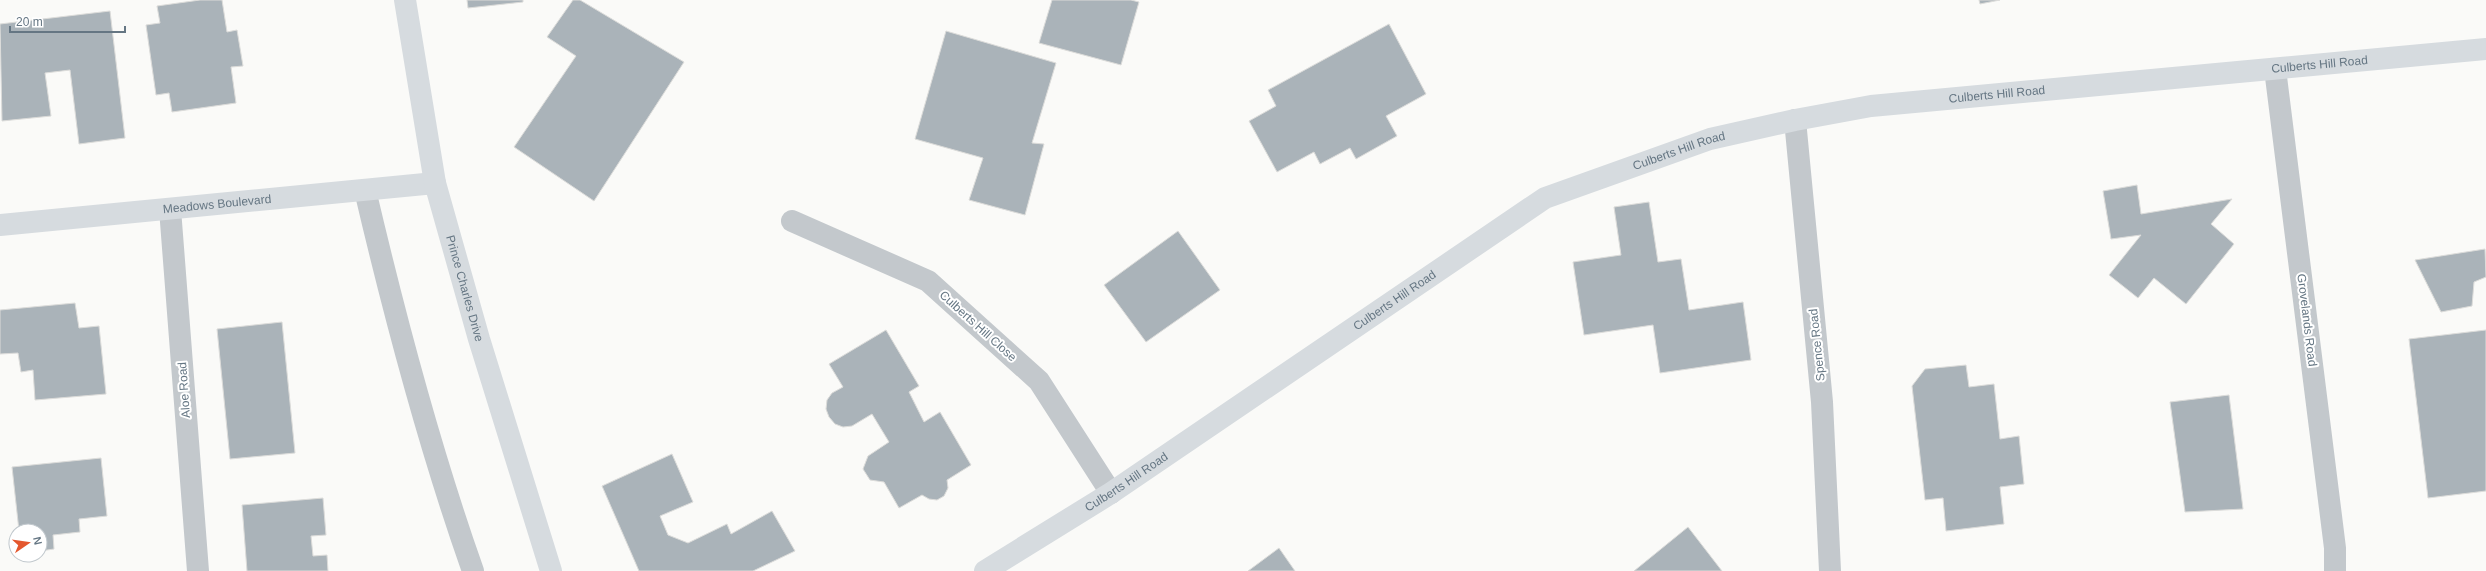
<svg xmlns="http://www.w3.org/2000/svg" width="2486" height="571" font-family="Arial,sans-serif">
  <rect width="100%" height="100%" fill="#fafaf8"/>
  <path fill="#aab3b9" stroke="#dcdcda" d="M200,0H222L227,32L237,30L243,66L231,67L236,103L172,112L169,93L156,95L146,25L160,23L157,6Z
    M467,0H523V2L468,8Z
    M573,0H580L684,62L594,201L514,147L576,56L547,37Z
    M1052,0H1131L1139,2L1121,65L1039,43Z
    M1979,0H2000L1980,4Z
    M110,11L125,138L79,144L70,70L45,73L51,116L2,121L0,24Z
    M1389,24L1426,94L1386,116L1397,136L1356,159L1350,148L1320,164L1314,152L1277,172L1249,121L1276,106L1268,90Z
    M946,31L1056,63L1032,143L1044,144L1025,215L969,200L983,158L915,139Z
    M2137,185L2141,214L2232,199L2211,224L2234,244L2186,304L2154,278L2138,298L2109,275L2141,235L2111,239L2103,191Z
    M1649,202L1658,262L1681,259L1689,310L1743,302L1751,360L1660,373L1653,325L1584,335L1573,262L1621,255L1614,207Z
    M1178,231L1220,290L1146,342L1104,285Z
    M2485,249L2486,277L2474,282L2472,306L2441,312L2415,260Z
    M75,303L79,328L99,326L106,394L35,400L33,370L21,372L18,353L0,354V310Z
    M282,322L295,453L230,459L217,329Z
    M886,330L919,386L909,392L924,422L940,412L971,465L947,480L948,488L944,496L937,500L929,499L922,495L899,508L884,482L870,480L863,469L868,456L889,442L872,414L852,426L843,427L835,424L829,417L826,409L827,400L832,393L843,387L829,364Z
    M2486,330V491L2428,498L2409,339Z
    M1966,365L1969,387L1994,384L2000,439L2019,436L2024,484L2000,487L2004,524L1946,531L1943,498L1925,500L1912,386L1925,369Z
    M2229,395L2243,509L2185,512L2170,402Z
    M672,454L693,502L660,516L668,535L688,543L727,524L731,534L772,511L795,551L753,571H639L602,486Z
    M101,458L107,516L79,519L80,532L53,535L54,549L40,551V531H19L12,467Z
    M323,498L326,535L311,536L313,556L327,555L328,571H247L242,505Z
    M1688,527L1722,571H1634Z
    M1279,548L1295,571H1248Z"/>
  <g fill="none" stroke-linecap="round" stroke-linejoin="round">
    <path stroke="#c3c8cc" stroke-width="22" d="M365,190C395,318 429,447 473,571"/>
    <path stroke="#c3c8cc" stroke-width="22" d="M2275,69L2335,548V571
      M1795,120L1822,402L1830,571
      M170,209L198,571
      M792,221L928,281L1039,381L1111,493"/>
    <g stroke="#d6dbdf" stroke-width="22">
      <path id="s1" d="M0,225L435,183"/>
      <path id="s2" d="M985,571L1111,493L1545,198L1710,139L1795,120L1871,106L2486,49"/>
    </g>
    <path stroke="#d6dbdf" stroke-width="22" id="s3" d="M405,0L435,183L479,339L551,571"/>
  </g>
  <g text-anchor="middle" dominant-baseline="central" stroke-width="4" stroke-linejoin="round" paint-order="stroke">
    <g font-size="12" fill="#657683" stroke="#fff">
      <text stroke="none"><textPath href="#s2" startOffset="1463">Culberts Hill Road</textPath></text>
      <text stroke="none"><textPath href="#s2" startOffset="1139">Culberts Hill Road</textPath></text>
      <text stroke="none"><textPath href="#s2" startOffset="815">Culberts Hill Road</textPath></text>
      <text stroke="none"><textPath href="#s1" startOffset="218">Meadows Boulevard</textPath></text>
      <text stroke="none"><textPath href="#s3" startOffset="295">Prince Charles Drive</textPath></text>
      <text stroke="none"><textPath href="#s2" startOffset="491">Culberts Hill Road</textPath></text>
      <text transform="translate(2307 320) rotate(83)">Grovelands Road</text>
      <text transform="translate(978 326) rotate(42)">Culberts Hill Close</text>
      <text transform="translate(1817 345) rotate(-96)">Spence Road</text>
      <text transform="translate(184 390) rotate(-94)">Aloe Road</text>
      <text stroke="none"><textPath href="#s2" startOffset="167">Culberts Hill Road</textPath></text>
    </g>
  </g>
  <g transform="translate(28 543) rotate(77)"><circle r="19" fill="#ffffff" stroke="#c1c8cd"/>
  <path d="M0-3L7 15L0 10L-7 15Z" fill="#e4572e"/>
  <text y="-6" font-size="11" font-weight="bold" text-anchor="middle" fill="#657683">N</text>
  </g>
  <path d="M10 26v6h115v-6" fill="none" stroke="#657683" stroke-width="2"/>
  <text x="16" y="26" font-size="12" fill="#657683" stroke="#ffffff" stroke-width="3" paint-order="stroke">20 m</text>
</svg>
